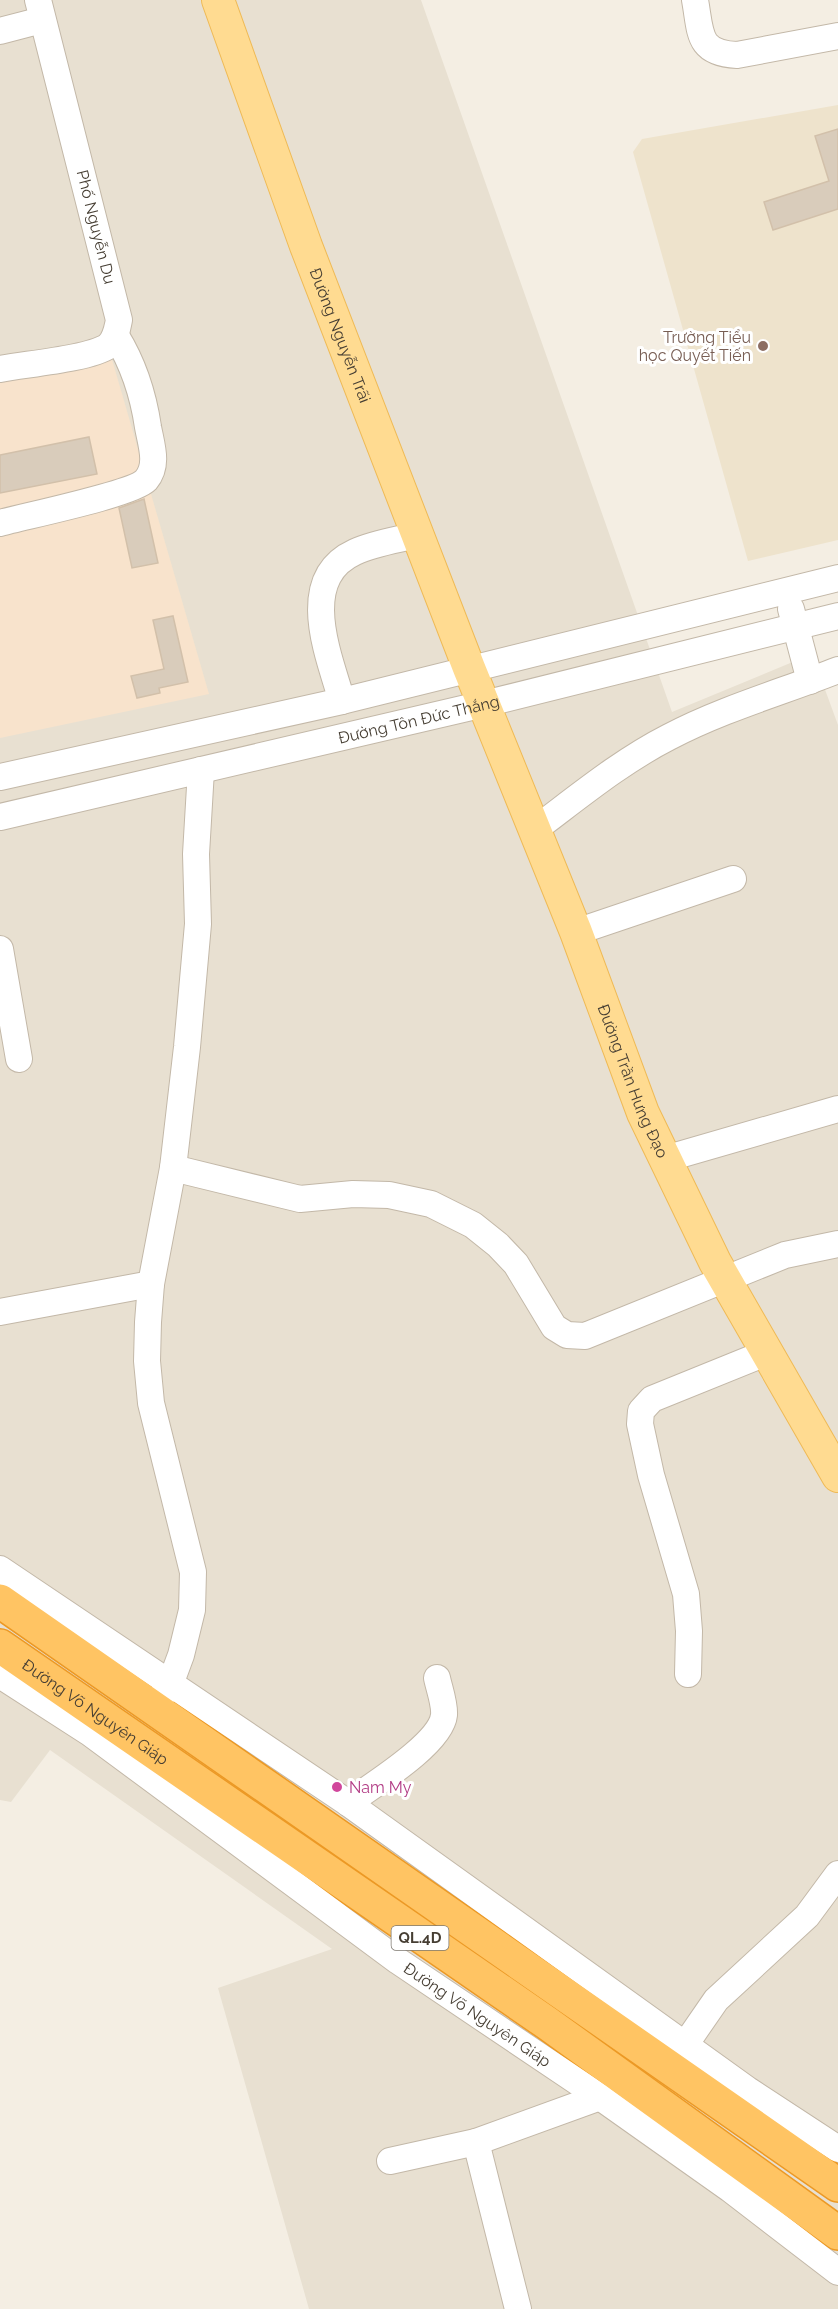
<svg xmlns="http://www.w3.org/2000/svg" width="838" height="2309" font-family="Raleway,sans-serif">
  <rect width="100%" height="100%" fill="#f4eee3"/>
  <path fill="#e8e0d1" d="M0,0H421L672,712L812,654L838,725V2309H309L218,1988L332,1949L50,1750L11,1802L0,1800Z"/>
  <path fill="#f8e3cc" d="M111,356L209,694L0,738V380Z"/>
  <path fill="#eee3cc" d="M838,105V540L748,561L633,152L642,139Z"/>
  <path fill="#d9ccbb" stroke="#d2c0aa" stroke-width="1.5" d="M838,129V209L773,230L764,202L829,181L815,136Z
    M89,437L97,474L0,493V455Z
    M144,499L158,563L132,568L119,508Z
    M173,616L188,682L159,688L160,693L137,698L131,676L164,669L153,620Z"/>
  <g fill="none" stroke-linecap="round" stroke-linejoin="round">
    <defs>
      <g id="minor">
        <path d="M695,0C701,33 697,53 737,55L838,36"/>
        <path d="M0,31L42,20"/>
        <path d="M0,369C25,364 89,359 108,346C116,339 117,329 119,320L38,0"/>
        <path d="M0,523C25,516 133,494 146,480C159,465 151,444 148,427C143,393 134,365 116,336"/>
        <path d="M791,609L810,681"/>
        <path d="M342,701C329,656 296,579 355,552C374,543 397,540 417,535"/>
        <path d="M0,777L342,701L838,578"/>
        <path id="s1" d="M0,817L484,704L838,616"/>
        <path d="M534,830C577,798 620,762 669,737C722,709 782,692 838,670"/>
        <path d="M576,932L733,879"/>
        <path d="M0,949L19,1059"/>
        <path d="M665,1159L838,1109"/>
        <path d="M173,1168L300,1199L353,1194L389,1195L431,1204L473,1225L498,1245L516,1264L554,1327L567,1335L585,1336L785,1255L838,1244"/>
        <path d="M0,1312L151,1284"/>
        <path d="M0,1569L348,1803L748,2090L838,2149"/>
        <path d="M688,1674L689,1631L686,1594L651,1475L640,1424L641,1411L652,1399L768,1352"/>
        <path id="s2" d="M0,1675L90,1733L398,1961L600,2097L730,2189L838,2272"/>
        <path d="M163,1694L171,1682L181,1655L192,1610L193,1572L151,1403L147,1361L148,1322L151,1284L173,1168L187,1047L198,924L196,854L201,770"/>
        <path d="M348,1803C371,1786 441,1744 444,1715C445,1704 439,1688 437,1678"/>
        <path d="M685,2045L716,2000L807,1916L838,1874"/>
        <path d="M390,2161L476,2142"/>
        <path d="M518,2309L476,2142L600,2097"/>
      </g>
      <g id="major">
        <path id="s3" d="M218,0L306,246L469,668L576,932L643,1113L715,1262L838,1476"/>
      </g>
      <g id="highway">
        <path d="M0,1601L838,2185"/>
        <path id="s4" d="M0,1646L547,2023L838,2233"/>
      </g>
    </defs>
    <use href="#minor" stroke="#c3b8a8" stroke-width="28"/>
    <use href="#major" stroke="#efba56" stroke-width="34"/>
    <use href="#highway" stroke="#ec9925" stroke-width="36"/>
    <use href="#minor" stroke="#fff" stroke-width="26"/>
    <use href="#major" stroke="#ffdb91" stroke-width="32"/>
    <use href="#highway" stroke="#ffc463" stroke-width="33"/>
  </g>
  <circle fill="#8d6e63" stroke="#fff" stroke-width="2" cx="763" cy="346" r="6"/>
  <circle fill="#d1479c" stroke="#fff" stroke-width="2" cx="337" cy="1787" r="6"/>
  <g text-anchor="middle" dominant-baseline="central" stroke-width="6" stroke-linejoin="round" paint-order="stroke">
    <rect fill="#fff" stroke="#7e7870" stroke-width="1.5" x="391.5" y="1926" width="57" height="24" rx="4.5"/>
    <g font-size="15" font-weight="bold" fill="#463e33">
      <text x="420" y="1938">QL.4D</text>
    </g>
    <g font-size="16" fill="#463e33" stroke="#fff">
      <text transform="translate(96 227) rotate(76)">Phố Nguyễn Du</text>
      <text stroke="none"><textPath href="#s3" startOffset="357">Đường Nguyễn Trãi</textPath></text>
      <text stroke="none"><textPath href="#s1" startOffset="430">Đường Tôn Đức Thắng</textPath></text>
      <text stroke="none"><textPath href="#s3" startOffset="1158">Đường Trần Hưng Đạo</textPath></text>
      <text stroke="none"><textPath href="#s4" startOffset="116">Đường Võ Nguyên Giáp</textPath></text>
      <text stroke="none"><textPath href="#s2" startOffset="586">Đường Võ Nguyên Giáp</textPath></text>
    </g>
    <g font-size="16" fill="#785e54" stroke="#fff" text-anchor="end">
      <text x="751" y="337">Trường Tiểu<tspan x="751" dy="18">học Quyết Tiến</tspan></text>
    </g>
    <g font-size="16" fill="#b23c85" stroke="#fff" text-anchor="start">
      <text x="349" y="1787">Nam My</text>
    </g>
  </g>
</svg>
